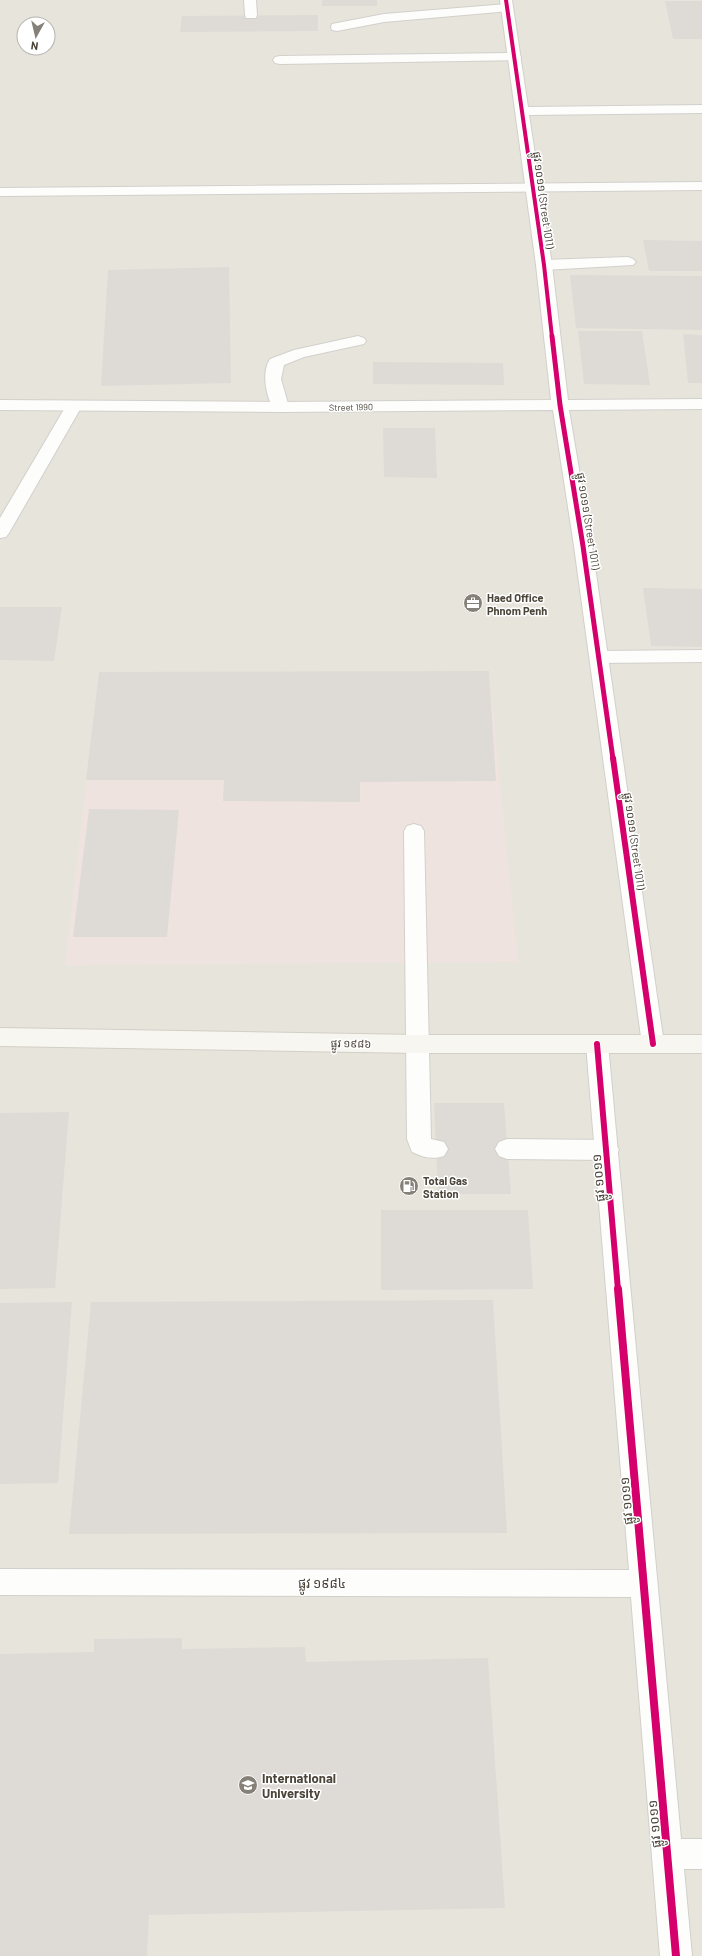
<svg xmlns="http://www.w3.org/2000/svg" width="702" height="1956" font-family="Barlow,'Noto Sans Khmer',sans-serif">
  <rect width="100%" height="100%" fill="#f4f2ee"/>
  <path fill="#e7e4dc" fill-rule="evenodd" d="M0,0H702V1956H0ZM24,24H48V48H24Z"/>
  <path fill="#eee3df" d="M489,671L518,962L65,965L99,672Z"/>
  <path fill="#dedbd6" d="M322,0H377V6H322Z
    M665,1H702V39H673Z
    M318,15V31L180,32L182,16Z
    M643,240L702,241V271H649Z
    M229,267L231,383L101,386L108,270Z
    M570,275L702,276V330L576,328Z
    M578,331H642L650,385L584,384Z
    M683,334L702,335V383H688Z
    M373,362L503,363L504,385L373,384Z
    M383,428H435L437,478L384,477Z
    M643,588L702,589V647L651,646Z
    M0,607H62L54,661L0,660Z
    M489,671L496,781L360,782V802L223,801L224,780H86L99,672Z
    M89,809L179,810L167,937H73Z
    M434,1103H504L511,1194H438Z
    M69,1112L55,1288L0,1289V1113Z
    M381,1210H528L533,1289L381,1290Z
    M493,1300L507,1533L69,1534L91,1302Z
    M72,1302L58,1483L0,1484V1303Z
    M182,1638V1649L305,1647L306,1662L488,1658L505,1908L149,1915L147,1956H0V1654L94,1652V1639Z"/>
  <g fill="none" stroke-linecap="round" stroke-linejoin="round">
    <defs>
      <path id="service" d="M244,0H256L257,15L256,18H246L245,15Z
        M507,4L513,8L511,11L384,22L337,31L332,30L331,27L332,24L337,23L384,14Z
        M514,53L519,54L521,57L519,60L280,64L275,63L273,60L275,57L280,56Z
        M702,182V190L0,196V188Z
        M628,257L633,259L636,262L633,265L544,270L539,268L536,265L539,262L544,260Z
        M358,336L364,338L366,341L364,344L304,357L284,365L281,379L289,407L287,411L281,412L275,411C266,398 261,372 270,359L294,350Z
        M74,401L80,402L82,406L9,533L6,537L0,538V518L66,406L68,402Z
        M702,650V662L599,663L592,661L590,657L592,653L599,651Z
        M414,824L421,826L424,831L431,1139L444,1142L448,1149L444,1156C432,1160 423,1157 412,1152L407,1139L404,831L407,826Z
        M507,1139L607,1140L615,1143L619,1150L615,1157L607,1160L507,1159L499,1156L495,1149L499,1142Z"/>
      <path id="minor" d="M500,0H512L528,107L702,105V113L529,115L552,265L568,400L702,399V409L569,410L592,546L664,1044L661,1050L653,1053L645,1050L642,1044L574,546L553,410L281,412L0,410V400L281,402L551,400L536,265Z
        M597,1035L605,1038L608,1044L681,1839H702V1869H684L692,1956H660L631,1597L0,1595V1569L629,1570L586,1044L589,1038Z"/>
      <path id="secondary" d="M0,1028L418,1035H702V1053H418L0,1046Z"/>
    </defs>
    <use href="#service" stroke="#d2d0cb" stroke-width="2"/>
    <use href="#minor" stroke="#d2d0cb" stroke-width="2"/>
    <use href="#secondary" stroke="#d3cfc5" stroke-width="2"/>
    <use href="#service" fill="#fdfdfc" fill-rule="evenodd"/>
    <use href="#minor" fill="#fdfdfc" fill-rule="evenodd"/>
    <use href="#secondary" fill="#f7f6f1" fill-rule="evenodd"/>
    <defs>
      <path id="cycleway-far3" d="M506,0L544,265L552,337"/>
      <path id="cycleway-far2" d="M552,336L560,405L583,546L613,759"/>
      <path id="cycleway-far1" d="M613,758L653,1044
        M597,1044L618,1290"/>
      <path id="cycleway" d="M618,1289L676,1956"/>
    </defs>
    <use href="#cycleway-far3" stroke="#fff" stroke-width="5.5"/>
    <use href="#cycleway-far2" stroke="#fff" stroke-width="7"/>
    <use href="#cycleway-far1" stroke="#fff" stroke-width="8"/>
    <use href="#cycleway" stroke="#fff" stroke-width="10"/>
    <use href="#cycleway-far3" stroke="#d6006c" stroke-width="4"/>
    <use href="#cycleway-far2" stroke="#d6006c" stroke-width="5"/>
    <use href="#cycleway-far1" stroke="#d6006c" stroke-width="6"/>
    <use href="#cycleway" stroke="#d6006c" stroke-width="8"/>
  </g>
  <defs>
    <symbol id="office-disc" viewBox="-11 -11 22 22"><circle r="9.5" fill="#868178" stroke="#fff"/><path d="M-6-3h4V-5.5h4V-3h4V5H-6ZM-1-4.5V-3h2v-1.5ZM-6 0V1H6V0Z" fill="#fff"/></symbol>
    <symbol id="fuel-disc" viewBox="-11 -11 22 22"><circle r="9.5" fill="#868178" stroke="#fff"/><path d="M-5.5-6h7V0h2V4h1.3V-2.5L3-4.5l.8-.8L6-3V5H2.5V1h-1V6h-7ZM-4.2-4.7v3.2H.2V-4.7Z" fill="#fff"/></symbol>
    <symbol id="university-disc" viewBox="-11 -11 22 22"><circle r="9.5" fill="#868178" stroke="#fff"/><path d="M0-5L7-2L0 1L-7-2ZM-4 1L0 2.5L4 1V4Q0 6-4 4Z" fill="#fff"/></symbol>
  </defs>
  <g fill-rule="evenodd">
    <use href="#office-disc" x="462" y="592" width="22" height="22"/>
    <use href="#fuel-disc" x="398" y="1175" width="22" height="22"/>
    <use href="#university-disc" x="237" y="1774" width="22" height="22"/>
  </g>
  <g text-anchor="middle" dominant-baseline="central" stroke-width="3" stroke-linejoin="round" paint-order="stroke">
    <g font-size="9" fill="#4b4439" stroke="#fff">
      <text transform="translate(351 407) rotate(-1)">Street 1990</text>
    </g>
    <g font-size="11" fill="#4b4439" stroke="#fff">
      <text transform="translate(544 200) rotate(82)">ផ្លូវ ១០១១ (Street 1011)</text>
      <text transform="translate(589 521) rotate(81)">ផ្លូវ ១០១១ (Street 1011)</text>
      <text transform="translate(635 841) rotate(82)">ផ្លូវ ១០១១ (Street 1011)</text>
      <text transform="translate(351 1043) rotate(1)">ផ្លូវ ១៩៨៦</text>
    </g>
    <g font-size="11" font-weight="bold" fill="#4b4439" stroke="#fff" text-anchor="start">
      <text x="487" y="597">Haed Office<tspan x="487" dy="13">Phnom Penh</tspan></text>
      <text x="423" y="1180">Total Gas<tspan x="423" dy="13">Station</tspan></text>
    </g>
    <g font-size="13" fill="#4b4439" stroke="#fff">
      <text transform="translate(598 1178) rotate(-95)">ផ្លូវ ១០១១</text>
      <text transform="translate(626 1501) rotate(-95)">ផ្លូវ ១០១១</text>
      <text x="322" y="1583">ផ្លូវ ១៩៨៤</text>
      <text transform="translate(654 1824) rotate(-95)">ផ្លូវ ១០១១</text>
    </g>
    <g font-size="13" font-weight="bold" fill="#4b4439" stroke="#fff" text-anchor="start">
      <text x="262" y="1778">International<tspan x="262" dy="15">University</tspan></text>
    </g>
  </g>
  <g transform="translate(36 36) rotate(188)"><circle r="19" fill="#ffffff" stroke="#b7b4b0"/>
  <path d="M0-3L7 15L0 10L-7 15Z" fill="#868178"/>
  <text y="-6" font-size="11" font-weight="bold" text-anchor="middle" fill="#4b4439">N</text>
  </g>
</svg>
